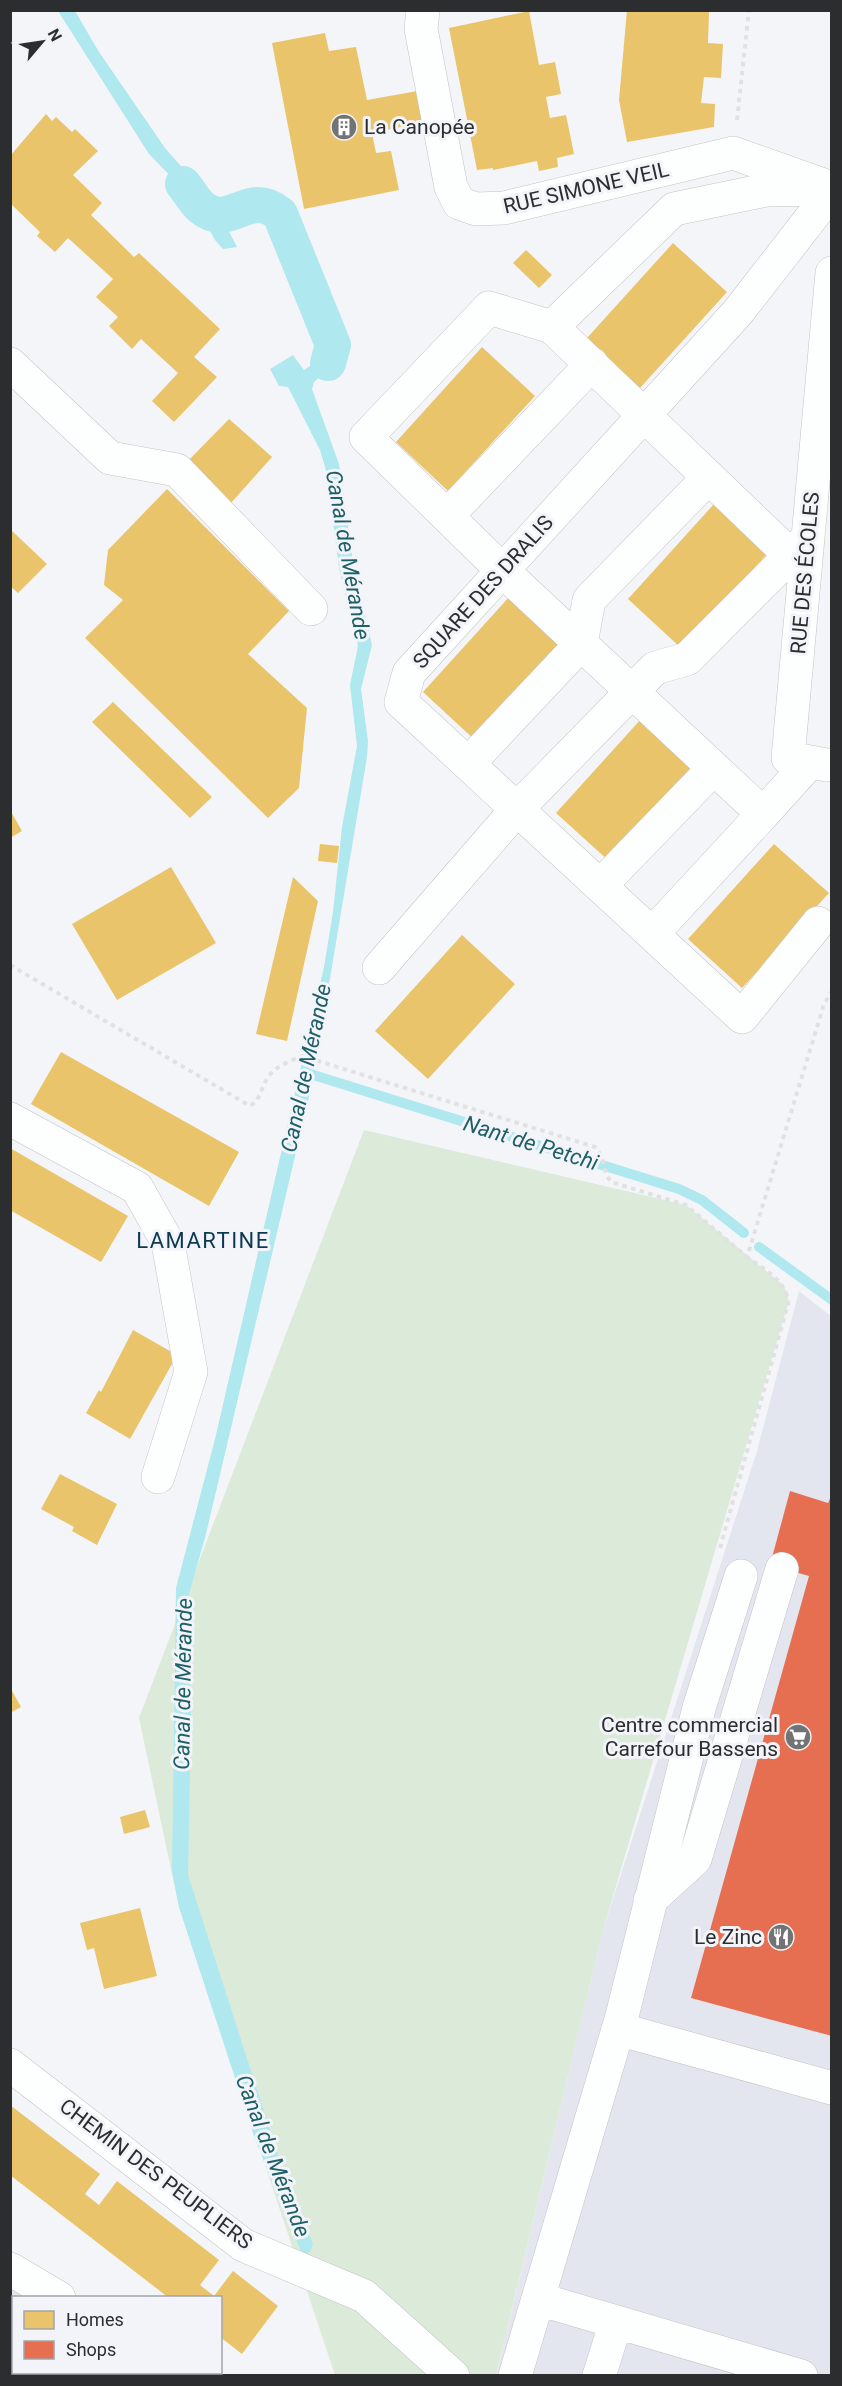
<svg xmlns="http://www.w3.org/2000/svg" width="842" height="2386" font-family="Roboto,sans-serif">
  <rect width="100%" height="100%" fill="#f4f5f8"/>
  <path fill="#e4e6ef" d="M799,1291L832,1317L831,2375L496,2376L603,1930L757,1451Z
    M10,2267L50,2297L14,2298V2372H151L155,2375H11Z"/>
  <path fill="#dbead9" d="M364,1130L686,1205L782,1284L788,1294V1304L603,1930L496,2375H335L179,1907L139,1718Z"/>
  <path fill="#afe8ee" d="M58,11H75L99,52L165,148L216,206L237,247L223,249L215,240L192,198L149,154Z
    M319,312L326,318L339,346L334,365L314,382L312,389L339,464L353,562L372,645L361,689L368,741L367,757L313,1080L206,1534L187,1601L191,1710L188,1875L297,2214L306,2225L313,2245L310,2252L302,2254L255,2139L179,1907L172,1871L176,1588L215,1439L324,967L333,912L342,827L357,746L350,685L358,646L339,568L327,474L320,450L288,387L279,386L270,369L293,355L304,370L327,355L330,348L314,314Z"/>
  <path fill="#e9c46a" d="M627,10L709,12L708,43L723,44L721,78L704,77L701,103L715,104L714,127L627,142L619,100Z
    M529,11L539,65L555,62L561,94L546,97L550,118L566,115L574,154L557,158L558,167L539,171L537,161L493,170V168L477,170L449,28Z
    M325,33L329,51L356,47L367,100L423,90L430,121L372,133L376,153L391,151L399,190L304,209L272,43Z
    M46,114L52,121L56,117L72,132L75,129L98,151L73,175L102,203L91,215L134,257L139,253L220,329L194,357L217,377L174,422L152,401L178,373L141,339L132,349L109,326L118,317L96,297L113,279L68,238L55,252L37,236L40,232L10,203V156Z
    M673,243L727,292L640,388L587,338Z
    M526,250L552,275L539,288L513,263Z
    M482,347L535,396L448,491L396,442Z
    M229,419L272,457L230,504L186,463Z
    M167,489L289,611L248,654L307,708L299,788L268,818L85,638L123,600L104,585L108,550Z
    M714,504L768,553L681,648L628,599Z
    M10,529L47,564L18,593L10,586Z
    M510,596L563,645L476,741L423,692Z
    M113,702L212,797L190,818L92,722Z
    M642,718L697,766L610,862L556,813Z
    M10,810L22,831L10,838Z
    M320,844L339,846L337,863L318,861Z
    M774,844L829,893L742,988L688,939Z
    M171,867L216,943L117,1000L72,924Z
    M293,877L318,901L287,1041L256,1034Z
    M462,935L515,984L428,1079L375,1031Z
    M61,1052L239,1152L209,1206L31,1104Z
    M10,1148L128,1216L101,1262L10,1210Z
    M133,1330L177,1355L130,1439L86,1413L99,1390L101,1392Z
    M60,1474L117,1504L97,1545L72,1531L74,1527L41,1509Z
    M10,1687L21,1707L10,1713Z
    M145,1810L150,1827L124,1834L120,1817Z
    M140,1908L157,1976L104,1989L94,1948L87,1950L80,1923Z
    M10,2105L100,2174L85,2194L99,2205L117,2181L219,2260L200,2285L214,2296L233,2271L278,2306L242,2354L220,2337V2298H169L10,2175Z"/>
  <path fill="#e76f51" d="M790,1491L828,1503L832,1494V2036L691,1998L809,1576L770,1565Z"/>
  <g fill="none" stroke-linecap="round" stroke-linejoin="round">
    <path stroke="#afe8ee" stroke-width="10" d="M307,1073L679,1189L702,1200L744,1233
      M759,1247L832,1300"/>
    <path stroke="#afe8ee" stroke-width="36" d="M183,184C189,191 194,201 201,207C231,232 247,187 280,214L333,345L328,363"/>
    <defs>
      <path id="minor" d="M423,10L421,29L451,187L459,203L476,209L504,208L733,153L832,188
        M552,327L674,209L766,190L816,189
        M10,364L110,458L177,470L311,609
        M447,516L592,364
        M791,556L552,327L489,308L366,437L503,571L763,814L810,762
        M468,764L581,644L589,600L709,477
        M827,765L788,758L832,273
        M600,886L714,768
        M818,923L742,1017L401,702L409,673L738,312L832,191
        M652,934L763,814
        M379,968L517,809L655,668L687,659L808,538
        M10,1119L137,1188L168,1243L191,1372L158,1477
        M650,1900L695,1859L782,1569
        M618,2029L832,2088
        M10,2065L243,2245L364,2296L453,2376
        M538,2299L801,2376
        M515,2376L622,2016L699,1708L741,1576
        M599,2376L616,2322"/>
      <path id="major" d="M10,2269L59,2298
        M123,2372L128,2376
        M176,2372L180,2376"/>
    </defs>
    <use href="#minor" stroke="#c4c4c6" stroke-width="34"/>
    <use href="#major" stroke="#c4c4c6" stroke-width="34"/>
    <path stroke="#e1e1e2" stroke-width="4" stroke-dasharray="4.5 4.5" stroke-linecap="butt" d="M737,120L749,10
      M10,965L250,1106C261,1099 261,1088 268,1077C276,1066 290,1061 302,1056L595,1147C605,1157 602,1170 611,1182L686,1205L747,1257L824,1004L832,991
      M720,1548L788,1304C788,1281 763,1269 747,1257"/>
    <use href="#minor" stroke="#fdfefe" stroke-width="33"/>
    <use href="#major" stroke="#fdfefe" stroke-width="33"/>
  </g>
  <defs>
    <symbol id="building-disc" viewBox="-11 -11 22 22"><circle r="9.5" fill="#727375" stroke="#f2f4fa"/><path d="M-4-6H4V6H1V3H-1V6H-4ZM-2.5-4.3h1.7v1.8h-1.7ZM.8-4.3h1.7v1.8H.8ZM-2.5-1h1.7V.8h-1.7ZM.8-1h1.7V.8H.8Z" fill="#fff"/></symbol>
    <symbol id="supermarket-disc" viewBox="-11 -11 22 22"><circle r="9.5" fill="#727375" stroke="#f2f4fa"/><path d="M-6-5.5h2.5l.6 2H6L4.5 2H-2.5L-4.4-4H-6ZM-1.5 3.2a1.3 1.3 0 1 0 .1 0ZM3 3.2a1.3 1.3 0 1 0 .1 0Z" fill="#fff"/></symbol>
    <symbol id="restaurant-disc" viewBox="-11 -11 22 22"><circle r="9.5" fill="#727375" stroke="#f2f4fa"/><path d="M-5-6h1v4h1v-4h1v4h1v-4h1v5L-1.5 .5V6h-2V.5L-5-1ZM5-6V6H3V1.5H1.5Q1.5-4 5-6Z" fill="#fff"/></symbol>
  </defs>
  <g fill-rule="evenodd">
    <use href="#building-disc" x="329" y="112" width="30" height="30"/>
    <use href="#supermarket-disc" x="783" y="1722" width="30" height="30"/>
    <use href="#restaurant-disc" x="766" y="1922" width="30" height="30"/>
  </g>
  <g text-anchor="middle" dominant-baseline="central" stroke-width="6" stroke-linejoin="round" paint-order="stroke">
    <g font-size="21" fill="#2c2d2f" stroke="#f2f4fa" text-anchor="end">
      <text x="364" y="127" text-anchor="start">La Canopée</text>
      <text x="778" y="1725">Centre commercial<tspan x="778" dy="24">Carrefour Bassens</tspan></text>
      <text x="762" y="1937">Le Zinc</text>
    </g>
    <g font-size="21" fill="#2c2d2f" stroke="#f2f4fa">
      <text transform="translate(586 188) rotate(-13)">RUE SIMONE VEIL</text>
      <text transform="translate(805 573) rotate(-85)">RUE DES ÉCOLES</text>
      <text transform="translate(483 592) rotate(-48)">SQUARE DES DRALIS</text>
      <text transform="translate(156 2174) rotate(37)">CHEMIN DES PEUPLIERS</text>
    </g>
    <g font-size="22" font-style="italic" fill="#1e6066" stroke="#f2f4fa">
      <text transform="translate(348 555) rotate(80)">Canal de Mérande</text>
      <text transform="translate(306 1068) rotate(-78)">Canal de Mérande</text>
      <text transform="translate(531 1143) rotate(17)">Nant de Petchi</text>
      <text transform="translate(183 1684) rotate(-89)">Canal de Mérande</text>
      <text transform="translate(273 2156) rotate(69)">Canal de Mérande</text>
    </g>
    <g font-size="22" letter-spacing="1.5" fill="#0c394f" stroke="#f2f4fa">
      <text x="203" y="1240">LAMARTINE</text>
    </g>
  </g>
  <rect width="842" height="2386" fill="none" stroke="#2c2d2f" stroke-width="24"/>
  <rect x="12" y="2296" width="210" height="78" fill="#f2f4fa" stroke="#a3a4a9" stroke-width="1.5"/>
  <rect x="24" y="2311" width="30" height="18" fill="#e9c46a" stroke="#a3a4a9" stroke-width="1.5"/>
  <text x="66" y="2326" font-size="18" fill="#2c2d2f">Homes</text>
  <rect x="24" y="2341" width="30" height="18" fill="#e76f51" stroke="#a3a4a9" stroke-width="1.5"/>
  <text x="66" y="2356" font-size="18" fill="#2c2d2f">Shops</text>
  <g transform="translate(42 42) rotate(61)" stroke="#f2f4fa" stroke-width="4.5" paint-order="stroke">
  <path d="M0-4.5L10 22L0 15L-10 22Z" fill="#2c2d2f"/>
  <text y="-9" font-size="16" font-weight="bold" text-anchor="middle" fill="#2c2d2f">N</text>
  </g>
</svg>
